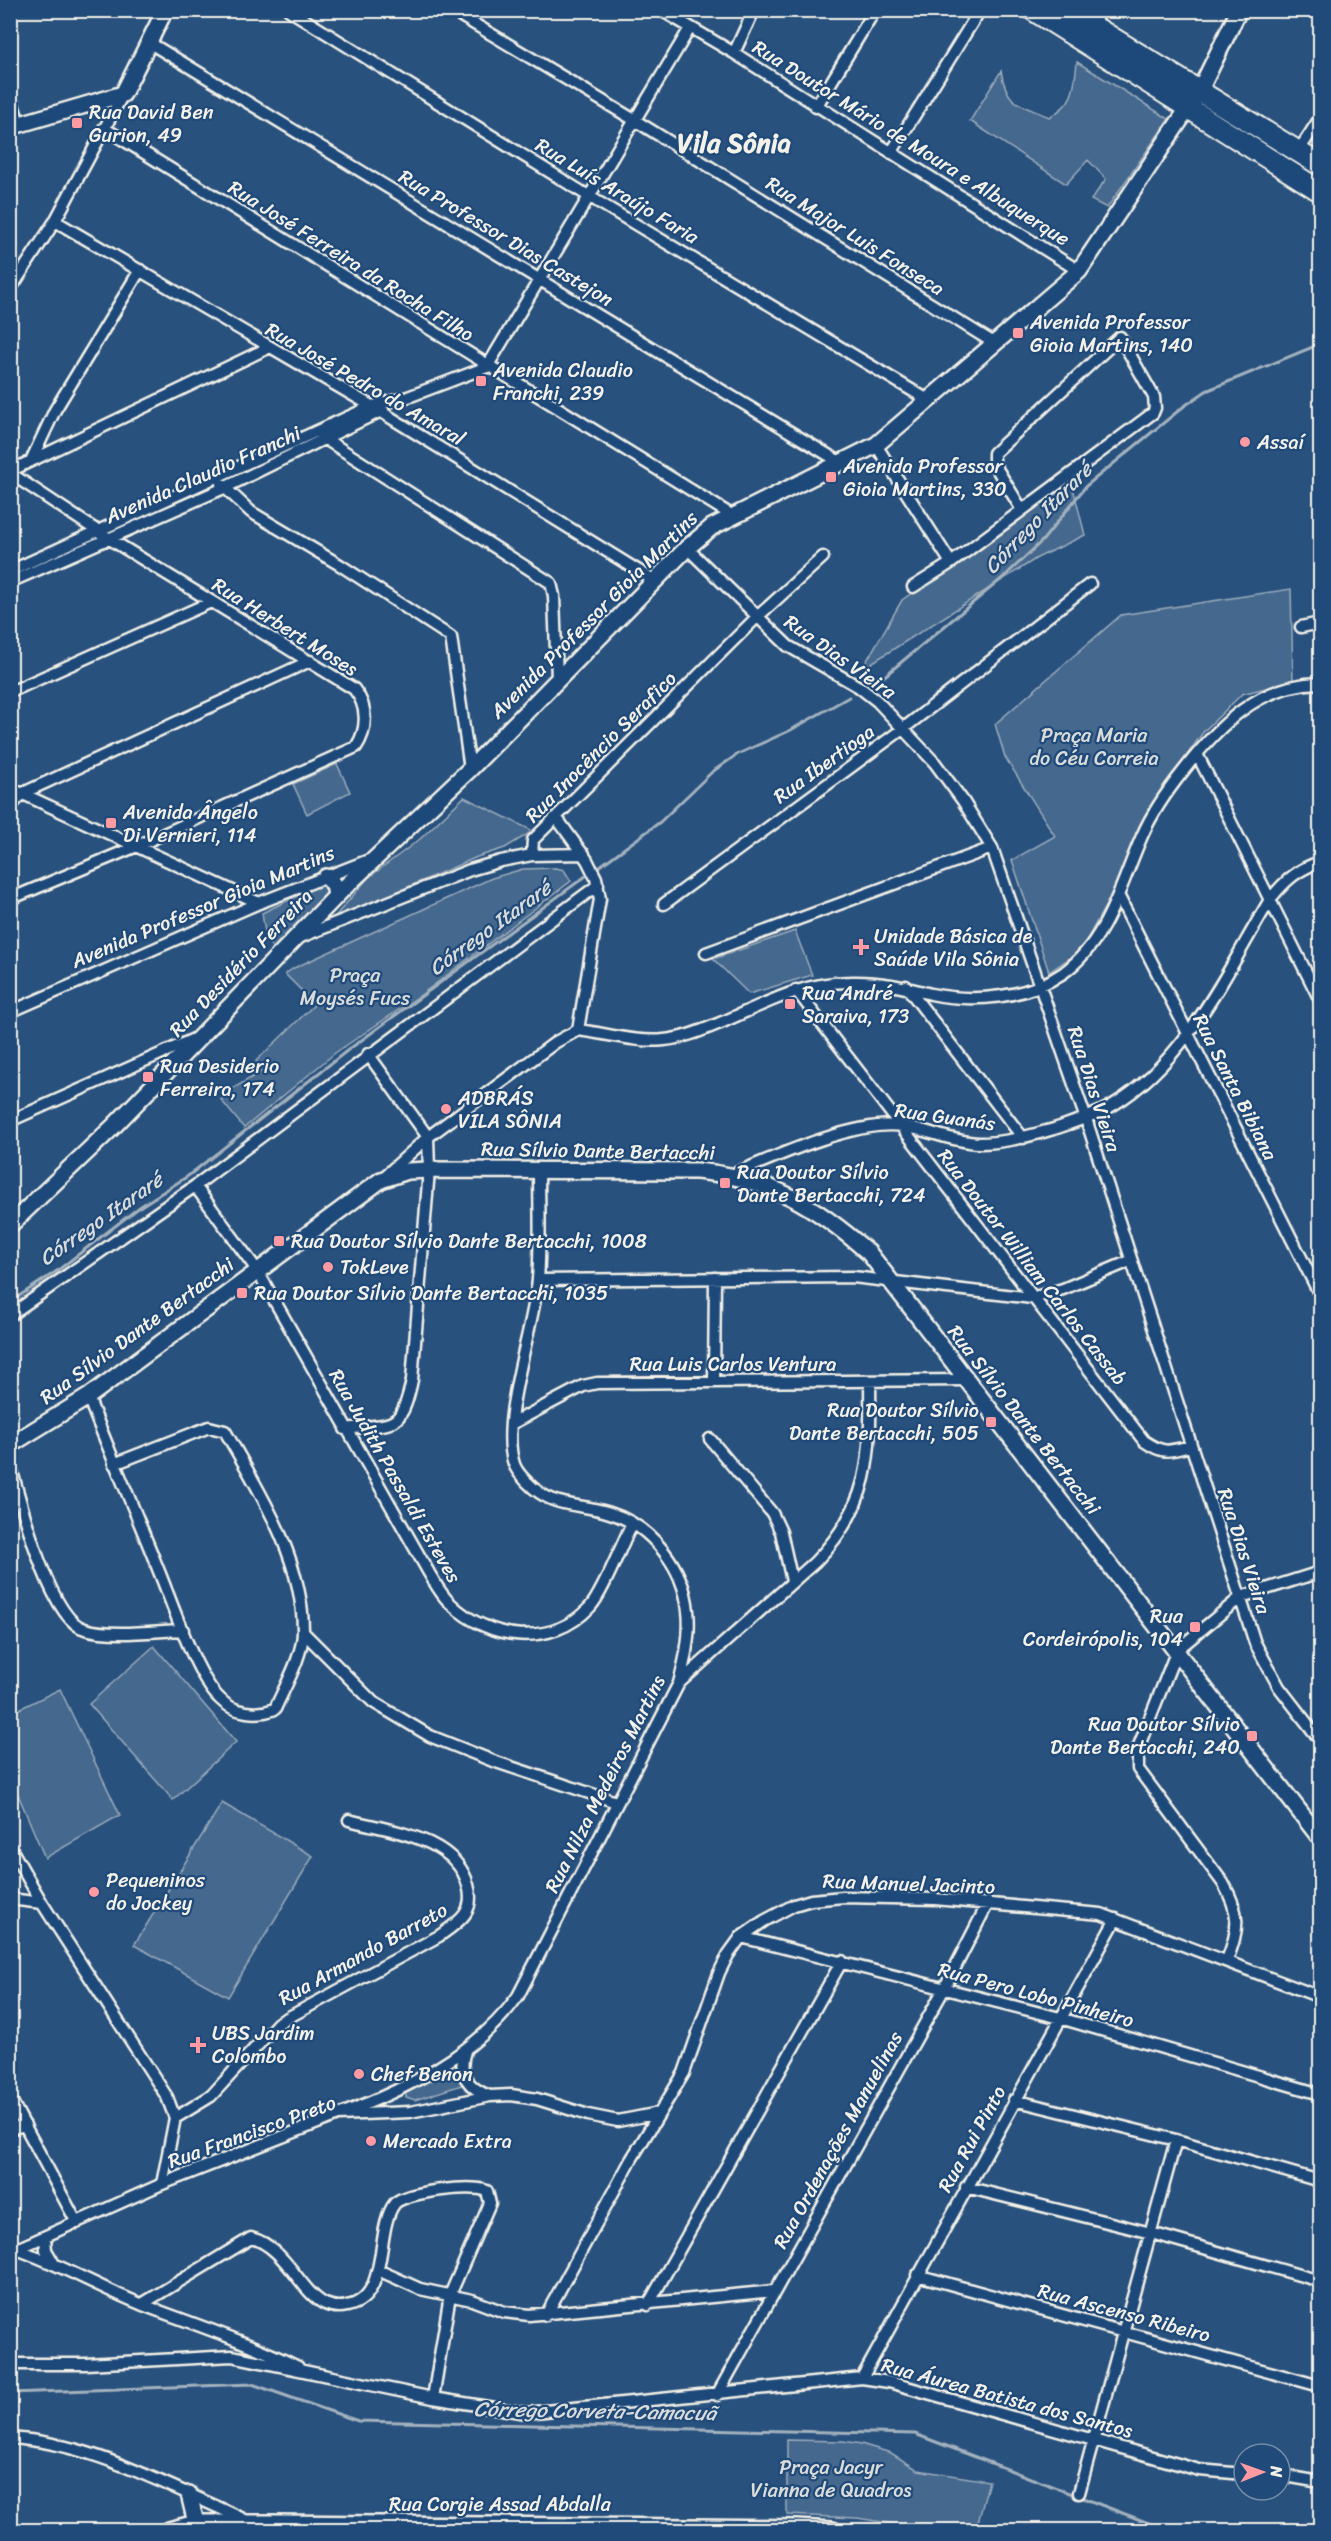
<svg xmlns="http://www.w3.org/2000/svg" width="1331" height="2541" font-family="Sriracha,sans-serif">
  <rect width="100%" height="100%" fill="#28517e"/>
  <filter id="ink" filterUnits="userSpaceOnUse"><feTurbulence type="fractalNoise" baseFrequency=".0167" numOctaves="2"/><feDisplacementMap in="SourceGraphic" scale="12" xChannelSelector="R" yChannelSelector="G"/><feConvolveMatrix kernelMatrix="1 2 1 2 8 2 1 2 1" color-interpolation-filters="sRGB"/></filter>
  <g filter="url(#ink)">
    <path fill="#45688e" stroke="#9cacbb" stroke-width="1.5" d="M1077,62L1169,119L1107,208L1091,200L1106,179L1088,160L1066,184L970,121L1001,71C1007,106 1020,104 1049,117C1075,104 1074,88 1077,62Z
      M1071,480L1085,535L1037,558L862,669L902,600Z
      M1291,589L1293,681L1242,694L1204,731L1169,780L1135,837L1118,883L1081,950L1049,972L1012,860L1055,836L1005,757L995,724L1121,615Z
      M337,764L350,792L307,814L293,784Z
      M464,797L533,831L505,848L477,857L332,920L368,878L420,839Z
      M556,868L564,870L571,881L422,994L335,1053L244,1128L221,1100L227,1092L264,1070L256,1061L315,1004L285,974L294,968L492,878L523,869Z
      M320,885L329,886L331,897L275,951L266,939L262,913Z
      M795,931L812,975L749,994L713,959Z
      M154,1646L236,1742L173,1800L89,1704Z
      M60,1689L120,1815L45,1858L11,1778V1713Z
      M222,1803L313,1856L228,1997L134,1945Z
      M460,2060L465,2084L415,2100L406,2097L405,2090Z
      M787,2440L843,2441L861,2444L891,2453L918,2470L989,2481L976,2530H932L857,2518L787,2515Z"/>
    <g fill="none" stroke-linecap="round" stroke-linejoin="round">
      <path stroke="#a4b2be" stroke-width="3" d="M881,679L1005,576L1043,540L1086,486L1183,407L1206,391L1320,344
        M596,869L660,822L712,772L738,754L789,731L849,697
        M10,1302L57,1271L141,1206L188,1176L348,1050L590,873
        M10,2393L252,2384L358,2421L915,2434L1167,2530"/>
      <defs>
        <path id="street" d="M289,10L590,197L928,400
          M451,10L636,121L994,343
          M661,10L734,53L1079,271
          M150,43L843,464
          M734,53L754,10
          M10,94L19,124
          M816,107L875,10
          M104,128L733,516
          M1298,152L1320,118
          M891,153L980,10
          M55,221L380,411L655,581
          M10,290L55,221L123,94
          M322,437L551,583L554,596L557,679
          M876,445L951,563
          M31,461L55,410L140,270
          M10,471L268,348
          M10,473L108,538L354,689C368,706 368,729 356,747L137,846L10,899
          M221,484L251,512L340,565L451,637L470,769
          M687,548L788,646L859,687L877,701L935,763L963,801L992,848L1086,1119L1255,1643L1279,1687L1320,1740
          M10,571L372,406L408,397L487,367L690,28
          M10,582L224,488L383,410
          M913,587L951,563L1153,413L1155,408L1154,397L1120,337L994,453V464L1022,510
          M1301,627L1320,623
          M10,692L211,602
          M1197,754L1320,1000
          M10,788L259,903
          M10,807L23,793L310,661
          M556,817L587,860L596,878L600,899L578,1030
          M532,855L533,840L756,618L823,557
          M1118,895L1320,1295
          M664,904L904,728L1090,584
          M298,938L470,870L501,861L532,855L584,854
          M706,953L992,848
          M906,986L1023,1138
          M796,990L1144,1441C1163,1454 1168,1452 1190,1446
          M10,1012L259,903L369,860
          M578,1030C605,1033 636,1043 664,1040C686,1038 705,1029 725,1021C766,1003 805,982 850,982C879,981 904,987 931,994C975,1003 1027,998 1063,973C1108,941 1121,883 1142,836C1152,813 1168,790 1184,770C1219,725 1259,684 1320,683
          M368,1054L428,1137
          M10,1121L196,1038
          M734,1174C776,1156 858,1119 903,1126C928,1130 953,1142 979,1143C1006,1143 1028,1136 1054,1129C1074,1122 1095,1116 1113,1105C1187,1061 1228,969 1271,898C1286,880 1298,869 1320,862
          M385,1176L428,1137L556,1042L578,1030
          M195,1186L257,1270L429,1573C435,1583 441,1595 450,1603C489,1641 552,1648 590,1607C603,1593 622,1543 632,1524
          M538,1280L853,1277L1032,1298L1063,1289L1130,1261
          M10,1315L195,1186L598,885
          M714,1381L715,1278
          M88,1397C112,1458 138,1518 162,1579C174,1609 198,1679 220,1699C233,1713 257,1716 275,1709C285,1686 303,1656 303,1631C303,1558 259,1491 225,1431L209,1427L114,1464
          M511,1424L583,1386L597,1383L965,1380
          M345,1429C393,1423 401,1432 412,1380L429,1170L428,1137
          M710,1439L772,1513L781,1532L792,1581
          M10,1464C20,1499 49,1620 85,1629C112,1637 154,1631 183,1630
          M304,1633L373,1702L430,1736L493,1761L616,1802
          M679,1683L815,1562C871,1505 871,1457 870,1381
          M10,1847L42,1903L167,2097L175,2118L162,2184
          M10,1899L42,1903
          M741,1937L1060,2018L1320,2094
          M1227,1960C1240,1928 1240,1912 1223,1883L1138,1769V1748L1177,1650L1241,1597L1320,1572
          M465,2051C457,2074 469,2089 490,2096
          M10,2098L77,2223
          M1014,2100L1176,2140L1320,2181
          M338,2115C405,2090 476,2055 518,1996L679,1683C685,1661 691,1634 688,1611C684,1568 652,1526 610,1513C577,1502 554,1510 527,1482C522,1477 516,1470 514,1464C499,1420 534,1328 538,1279C541,1243 539,1206 539,1170
          M175,2118L211,2096L278,2023L439,1936C459,1922 476,1912 468,1885C455,1837 390,1831 349,1820
          M10,2129L25,2125
          M966,2187L1151,2233L1320,2281
          M45,2238L46,2250L53,2262
          M16,2249C60,2264 100,2288 143,2305C196,2325 248,2342 298,2367
          M10,2252L162,2184L338,2115L410,2112L490,2096L511,2095L537,2099L588,2115L618,2121L659,2113
          M378,2270L420,2289L472,2300L504,2312L529,2315L773,2291
          M917,2275L1320,2386
          M142,2304L251,2238C285,2246 301,2293 325,2304C332,2307 340,2308 347,2306C391,2298 374,2229 395,2203C408,2192 471,2184 487,2191L490,2203L450,2295L433,2398
          M648,2305L842,1961
          M546,2315L631,2160L684,2073L719,1973L728,1955L741,1937L764,1921L794,1905L811,1900L843,1897L935,1899L1101,1914L1320,1997
          M10,2364H86L232,2356L433,2398L526,2413L862,2378L889,2382L1199,2470L1244,2474
          M862,2378L1116,1919
          M717,2395L944,1989L988,1903
          M10,2438C74,2442 131,2468 189,2494C214,2506 240,2516 263,2530
          M1280,2475L1320,2482
          M1079,2493L1176,2140"/>
        <path id="secondary" d="M10,127L123,94L165,10
          M326,877L334,884L336,896
          M10,1225L114,1126L344,888L470,769L687,548L712,527L876,445L1079,271L1199,92L1239,10
          M10,1445L88,1397L381,1180L408,1171L429,1170L697,1171C770,1178 815,1205 869,1253L1320,1838
          M189,2494L196,2523
          M169,2530L196,2523H273L796,2528L833,2530"/>
        <path id="highway" d="M1033,10L1320,191
          M1067,10L1320,165"/>
      </defs>
      <use href="#street" stroke="#f4f1e8" stroke-width="15"/>
      <use href="#secondary" stroke="#f4f1e8" stroke-width="20"/>
      <use href="#highway" stroke="#f4f1e8" stroke-width="24"/>
      <use href="#street" stroke="#1f4a7a" stroke-width="10"/>
      <use href="#secondary" stroke="#1f4a7a" stroke-width="15"/>
      <use href="#highway" stroke="#1f4a7a" stroke-width="20"/>
    </g>
  </g>
  <g fill="#ff9aa2" stroke="#1f4a7a" stroke-width="2">
    <rect x="71" y="117" width="12" height="12" rx="3"/>
    <rect x="1012" y="327" width="12" height="12" rx="3"/>
    <rect x="475" y="375" width="12" height="12" rx="3"/>
    <circle cx="1245" cy="442" r="6"/>
    <rect x="825" y="471" width="12" height="12" rx="3"/>
    <rect x="105" y="817" width="12" height="12" rx="3"/>
    <path d="M858 938h6v6h6v6h-6v6h-6v-6h-6v-6h6z"/>
    <rect x="784" y="998" width="12" height="12" rx="3"/>
    <rect x="142" y="1071" width="12" height="12" rx="3"/>
    <circle cx="446" cy="1109" r="6"/>
    <rect x="719" y="1177" width="12" height="12" rx="3"/>
    <rect x="273" y="1235" width="12" height="12" rx="3"/>
    <circle cx="328" cy="1267" r="6"/>
    <rect x="236" y="1287" width="12" height="12" rx="3"/>
    <rect x="985" y="1416" width="12" height="12" rx="3"/>
    <rect x="1189" y="1621" width="12" height="12" rx="3"/>
    <rect x="1246" y="1730" width="12" height="12" rx="3"/>
    <circle cx="94" cy="1892" r="6"/>
    <path d="M195 2036h6v6h6v6h-6v6h-6v-6h-6v-6h6z"/>
    <circle cx="359" cy="2074" r="6"/>
    <circle cx="371" cy="2141" r="6"/>
  </g>
  <g text-anchor="middle" dominant-baseline="central" stroke-width="4.5" stroke-linejoin="round" paint-order="stroke">
    <g font-size="20" fill="#f4f1e8" stroke="#1f4a7a" text-anchor="start">
      <text x="89" y="112">Rua David Ben<tspan x="89" dy="23">Gurion, 49</tspan></text>
      <text x="1030" y="322">Avenida Professor<tspan x="1030" dy="23">Gioia Martins, 140</tspan></text>
      <text x="493" y="370">Avenida Claudio<tspan x="493" dy="23">Franchi, 239</tspan></text>
      <text x="1257" y="442">Assaí</text>
      <text x="843" y="466">Avenida Professor<tspan x="843" dy="23">Gioia Martins, 330</tspan></text>
      <text x="123" y="812">Avenida Ângelo<tspan x="123" dy="23">Di Vernieri, 114</tspan></text>
      <text x="874" y="936">Unidade Básica de<tspan x="874" dy="23">Saúde Vila Sônia</tspan></text>
      <text x="802" y="993">Rua André<tspan x="802" dy="23">Saraiva, 173</tspan></text>
      <text x="160" y="1066">Rua Desiderio<tspan x="160" dy="23">Ferreira, 174</tspan></text>
      <text x="458" y="1098">ADBRÁS<tspan x="458" dy="23">VILA SÔNIA</tspan></text>
      <text x="737" y="1172">Rua Doutor Sílvio<tspan x="737" dy="23">Dante Bertacchi, 724</tspan></text>
      <text x="291" y="1241">Rua Doutor Sílvio Dante Bertacchi, 1008</text>
      <text x="340" y="1267">TokLeve</text>
      <text x="254" y="1293">Rua Doutor Sílvio Dante Bertacchi, 1035</text>
      <text x="979" y="1410" text-anchor="end">Rua Doutor Sílvio<tspan x="979" dy="23">Dante Bertacchi, 505</tspan></text>
      <text x="1183" y="1616" text-anchor="end">Rua<tspan x="1183" dy="23">Cordeirópolis, 104</tspan></text>
      <text x="1240" y="1724" text-anchor="end">Rua Doutor Sílvio<tspan x="1240" dy="23">Dante Bertacchi, 240</tspan></text>
      <text x="106" y="1880">Pequeninos<tspan x="106" dy="23">do Jockey</tspan></text>
      <text x="212" y="2033">UBS Jardim<tspan x="212" dy="23">Colombo</tspan></text>
      <text x="371" y="2074">Chef Benon</text>
      <text x="383" y="2141">Mercado Extra</text>
    </g>
    <g font-size="20" fill="#f4f1e8" stroke="#1f4a7a">
      <text transform="translate(911 143) rotate(32)">Rua Doutor Mário de Moura e Albuquerque</text>
      <text transform="translate(617 191) rotate(31)">Rua Luís Araújo Faria</text>
      <text transform="translate(855 236) rotate(32)">Rua Major Luis Fonseca</text>
      <text transform="translate(506 238) rotate(31)">Rua Professor Dias Castejon</text>
      <text transform="translate(351 261) rotate(32)">Rua José Ferreira da Rocha Filho</text>
      <text transform="translate(365 384) rotate(30)">Rua José Pedro do Amaral</text>
      <text transform="translate(203 475) rotate(-24)">Avenida Claudio Franchi</text>
      <text transform="translate(594 615) rotate(-45)">Avenida Professor Gioia Martins</text>
      <text transform="translate(285 627) rotate(32)">Rua Herbert Moses</text>
      <text transform="translate(840 657) rotate(35)">Rua Dias Vieira</text>
      <text transform="translate(601 747) rotate(-45)">Rua Inocêncio Serafico</text>
      <text transform="translate(824 764) rotate(-36)">Rua Ibertioga</text>
      <text transform="translate(203 907) rotate(-23)">Avenida Professor Gioia Martins</text>
      <text transform="translate(241 963) rotate(-46)">Rua Desidério Ferreira</text>
      <text transform="translate(1235 1087) rotate(63)">Rua Santa Bibiana</text>
      <text transform="translate(1094 1089) rotate(72)">Rua Dias Vieira</text>
      <text transform="translate(945 1117) rotate(8)">Rua Guanás</text>
      <text transform="translate(598 1151) rotate(1)">Rua Sílvio Dante Bertacchi</text>
      <text transform="translate(1032 1267) rotate(52)">Rua Doutor William Carlos Cassab</text>
      <text transform="translate(137 1331) rotate(-36)">Rua Sílvio Dante Bertacchi</text>
      <text x="733" y="1364">Rua Luis Carlos Ventura</text>
      <text transform="translate(1024 1420) rotate(52)">Rua Sílvio Dante Bertacchi</text>
      <text transform="translate(395 1476) rotate(60)">Rua Judith Passaldi Esteves</text>
      <text transform="translate(1244 1551) rotate(72)">Rua Dias Vieira</text>
      <text transform="translate(605 1784) rotate(-63)">Rua Nilza Medeiros Martins</text>
      <text transform="translate(909 1884) rotate(2)">Rua Manuel Jacinto</text>
      <text transform="translate(363 1954) rotate(-29)">Rua Armando Barreto</text>
      <text transform="translate(1036 1995) rotate(15)">Rua Pero Lobo Pinheiro</text>
      <text transform="translate(252 2132) rotate(-20)">Rua Francisco Preto</text>
      <text transform="translate(972 2139) rotate(-61)">Rua Rui Pinto</text>
      <text transform="translate(838 2140) rotate(-61)">Rua Ordenações Manuelinas</text>
      <text transform="translate(1124 2313) rotate(15)">Rua Ascenso Ribeiro</text>
      <text transform="translate(1007 2398) rotate(15)">Rua Áurea Batista dos Santos</text>
      <text x="500" y="2504">Rua Corgie Assad Abdalla</text>
    </g>
    <g font-size="20" fill="#dadcda" stroke="#1f4a7a">
      <text x="1094" y="735">Praça Maria<tspan x="1094" dy="23">do Céu Correia</tspan></text>
      <text x="355" y="975">Praça<tspan x="355" dy="23">Moysés Fucs</tspan></text>
      <text x="831" y="2467">Praça Jacyr<tspan x="831" dy="23">Vianna de Quadros</tspan></text>
    </g>
    <g font-size="21" font-style="italic" fill="#d9dcda" stroke="#1f4a7a">
      <text transform="translate(1038 518) rotate(-46)">Córrego Itararé</text>
      <text transform="translate(490 928) rotate(-36)">Córrego Itararé</text>
      <text transform="translate(101 1219) rotate(-35)">Córrego Itararé</text>
      <text transform="translate(595 2411) rotate(1)">Córrego Corveta-Camacuã</text>
    </g>
    <g font-size="26" font-weight="bold" fill="#f4f1e8" stroke="#1f4a7a">
      <text x="734" y="143">Vila Sônia</text>
    </g>
  </g>
  <rect width="1331" height="2541" fill="none" stroke="#1f4a7a" stroke-width="36"/>
  <rect x="18" y="18" width="1295" height="2505" fill="none" stroke="#f4f1e8" stroke-width="2" filter="url(#ink)"/>
  <g transform="translate(1262 2472) rotate(89)"><circle r="28" fill="#1f4a7a" stroke="#748da6" stroke-width="1.5"/>
  <path d="M0-4.5L10 22L0 15L-10 22Z" fill="#ff9aa2"/>
  <text y="-9" font-size="16" font-weight="bold" text-anchor="middle" fill="#f4f1e8">N</text>
  </g>
</svg>
